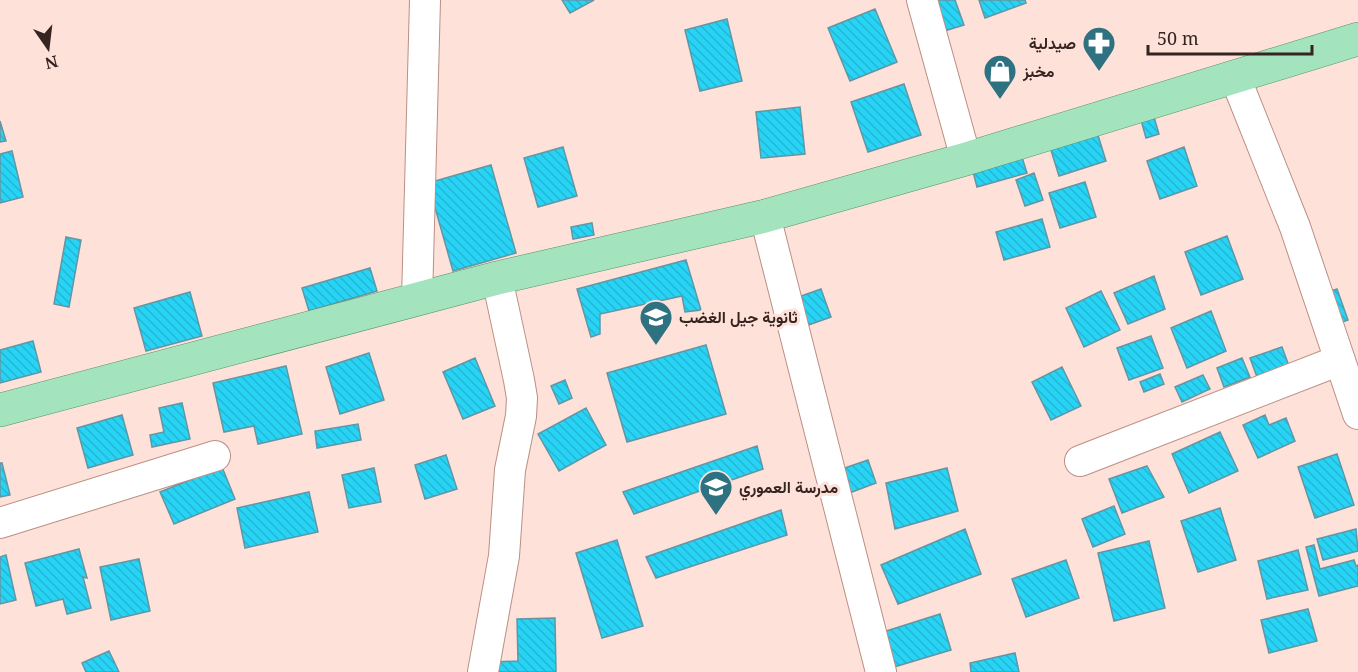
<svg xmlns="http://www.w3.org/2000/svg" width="1358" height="672" font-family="'Noto Serif',Vazirmatn,serif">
  <defs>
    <pattern id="building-back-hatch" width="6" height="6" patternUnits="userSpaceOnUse" patternTransform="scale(1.5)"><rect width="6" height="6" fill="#27d4f5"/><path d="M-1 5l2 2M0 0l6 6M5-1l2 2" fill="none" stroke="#24b6d2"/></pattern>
  </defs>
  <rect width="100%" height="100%" fill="#fee1d9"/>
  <path fill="url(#building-back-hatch)" stroke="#6395a2" stroke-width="1.5" d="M562,0H594L570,13Z
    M935,0H955L964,25L935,34Z
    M979,0H1025L1026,3L985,18Z
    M875,9L897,62L850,81L828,28Z
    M727,19L742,81L700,91L685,30Z
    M904,84L921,135L868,152L851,102Z
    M800,107L805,154L761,158L756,112Z
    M1154,117L1159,134L1146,138L1141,120Z
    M0,121L6,141L0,142Z
    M1097,132L1106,161L1059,176L1050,147Z
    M563,147L577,196L538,207L524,158Z
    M1184,147L1197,186L1160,199L1147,161Z
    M12,151L23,197L0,203V154Z
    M1021,154L1027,173L977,187L972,168Z
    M491,165L516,253L453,271L428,183Z
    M1034,173L1043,200L1025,206L1016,180Z
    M1085,182L1096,217L1060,228L1049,193Z
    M1042,219L1050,247L1004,260L996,232Z
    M592,223L594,235L573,239L571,227Z
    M1227,236L1243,279L1201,295L1185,252Z
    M66,237L81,240L69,307L54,304Z
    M686,260L701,310L685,312L682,296L600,314V334L591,337L577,289Z
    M370,268L377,291L309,311L302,288Z
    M1154,276L1165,309L1128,324L1114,293Z
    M821,289L831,317L800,328L790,300Z
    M1337,289L1348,320L1334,325L1323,294Z
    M1101,291L1120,330L1084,347L1066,308Z
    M190,292L202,336L146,351L134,308Z
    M1211,311L1226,351L1187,368L1171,328Z
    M1151,336L1163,368L1129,380L1117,348Z
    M33,341L41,372L0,383V350Z
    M706,345L726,414L627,442L607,373Z
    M1282,347L1289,366L1257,377L1250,358Z
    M369,353L384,400L340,414L326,367Z
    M475,358L495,406L463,419L443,372Z
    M1242,358L1250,377L1224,387L1217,368Z
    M286,366L302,434L258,444L254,426L224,432L213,383Z
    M1062,367L1081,406L1051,420L1032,382Z
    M1160,374L1164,384L1144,392L1140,382Z
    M1203,375L1210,389L1182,402L1175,387Z
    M565,380L572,398L559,404L551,386Z
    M182,403L190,439L152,447L150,435L164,432L159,408Z
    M586,408L606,445L559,471L538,434Z
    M122,415L133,455L88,468L77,428Z
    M1265,415L1269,425L1286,418L1295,441L1258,458L1243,425Z
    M358,424L361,440L317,448L315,431Z
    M1220,432L1238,471L1189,493L1172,454Z
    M757,446L763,469L634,514L623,492Z
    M1337,454L1354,505L1315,518L1298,467Z
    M446,455L457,489L425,499L415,465Z
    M868,460L876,483L844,495L836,471Z
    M0,463H2L10,495L0,497Z
    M1147,466L1164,497L1122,513L1109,479Z
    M222,467L235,499L174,524L160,492Z
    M374,468L381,502L349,508L342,475Z
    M947,468L958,511L895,529L886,483Z
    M309,492L318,532L245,548L237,508Z
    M1114,506L1125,534L1093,547L1082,519Z
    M1220,508L1236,560L1198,572L1181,521Z
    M781,510L787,535L656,578L646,557Z
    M965,529L981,574L898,604L881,565Z
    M1356,529L1358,551L1323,560L1317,539Z
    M617,540L643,626L602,638L576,553Z
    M1149,541L1165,608L1114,621L1098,553Z
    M1314,545L1320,569L1354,560L1356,566L1358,565V586L1319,596L1306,547Z
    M79,549L87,578L83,577L91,608L67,614L63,599L36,606L25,563Z
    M1298,550L1308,590L1267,599L1258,561Z
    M6,555L16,600L0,604V557Z
    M139,559L150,611L111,620L100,567Z
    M1066,560L1079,598L1026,617L1012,579Z
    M1308,609L1317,641L1269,653L1261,620Z
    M940,614L951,650L894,667L883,632Z
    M555,618L556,672H494V662L518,661L517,619Z
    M109,651L119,672H86L82,663Z
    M1015,653L1019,672H971L970,663Z"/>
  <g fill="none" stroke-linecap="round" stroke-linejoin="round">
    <defs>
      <path id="minor" d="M922,0L966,159
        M1235,77L1295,227L1358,414
        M765,216L881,672
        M417,300L425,0
        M1080,461L1340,360
        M0,523L215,456
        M483,672L504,556L510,470L521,416L522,398L519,380L497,278"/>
      <path id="major" d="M0,410L497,278L765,216L966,159L1358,39"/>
    </defs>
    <use href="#minor" stroke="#bb8f83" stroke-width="32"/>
    <use href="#major" stroke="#55946a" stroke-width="34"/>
    <use href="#minor" stroke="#fff" stroke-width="30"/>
    <use href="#major" stroke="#a3e3be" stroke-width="33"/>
  </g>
  <defs>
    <symbol id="pharmacy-pin" viewBox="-11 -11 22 30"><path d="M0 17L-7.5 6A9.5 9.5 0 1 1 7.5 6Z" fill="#2e7282" stroke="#fee1d9"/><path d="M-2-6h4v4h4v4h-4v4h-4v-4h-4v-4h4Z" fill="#fff"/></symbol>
    <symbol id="shop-pin" viewBox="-11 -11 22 30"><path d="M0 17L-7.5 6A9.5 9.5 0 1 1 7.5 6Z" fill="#2e7282" stroke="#fee1d9"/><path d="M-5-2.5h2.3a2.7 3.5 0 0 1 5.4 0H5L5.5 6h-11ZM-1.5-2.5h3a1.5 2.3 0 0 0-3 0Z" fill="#fff"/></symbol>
    <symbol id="school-pin" viewBox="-11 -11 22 30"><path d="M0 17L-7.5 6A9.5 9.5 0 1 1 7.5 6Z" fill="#2e7282" stroke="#fee1d9"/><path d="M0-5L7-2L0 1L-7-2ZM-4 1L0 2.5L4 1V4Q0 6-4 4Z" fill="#fff"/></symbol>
  </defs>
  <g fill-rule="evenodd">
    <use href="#pharmacy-pin" x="1080" y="24" width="38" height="52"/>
    <use href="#shop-pin" x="981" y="52" width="38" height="52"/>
    <use href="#school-pin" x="637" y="298" width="38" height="52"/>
    <use href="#school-pin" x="697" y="468" width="38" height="52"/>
  </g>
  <g text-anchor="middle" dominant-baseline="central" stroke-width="6" stroke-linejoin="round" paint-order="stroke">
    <g font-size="16" font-weight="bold" fill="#362420" stroke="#fee1d9" text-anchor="start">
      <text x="1076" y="43" text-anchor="end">صيدلية</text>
      <text x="1023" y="71">مخبز</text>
      <text x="679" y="317">ثانوية جيل الغضب</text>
      <text x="739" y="487">مدرسة العموري</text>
    </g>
  </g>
  <g transform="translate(48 48) rotate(166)" stroke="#fee1d9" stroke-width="4.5" paint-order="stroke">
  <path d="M0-4.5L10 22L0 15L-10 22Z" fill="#362420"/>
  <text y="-9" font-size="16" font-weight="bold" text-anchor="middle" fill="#362420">N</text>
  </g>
  <path d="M1148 45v9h164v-9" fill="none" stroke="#362420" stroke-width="3"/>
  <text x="1157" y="45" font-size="18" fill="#362420" stroke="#fee1d9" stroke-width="4.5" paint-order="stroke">50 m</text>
</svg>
